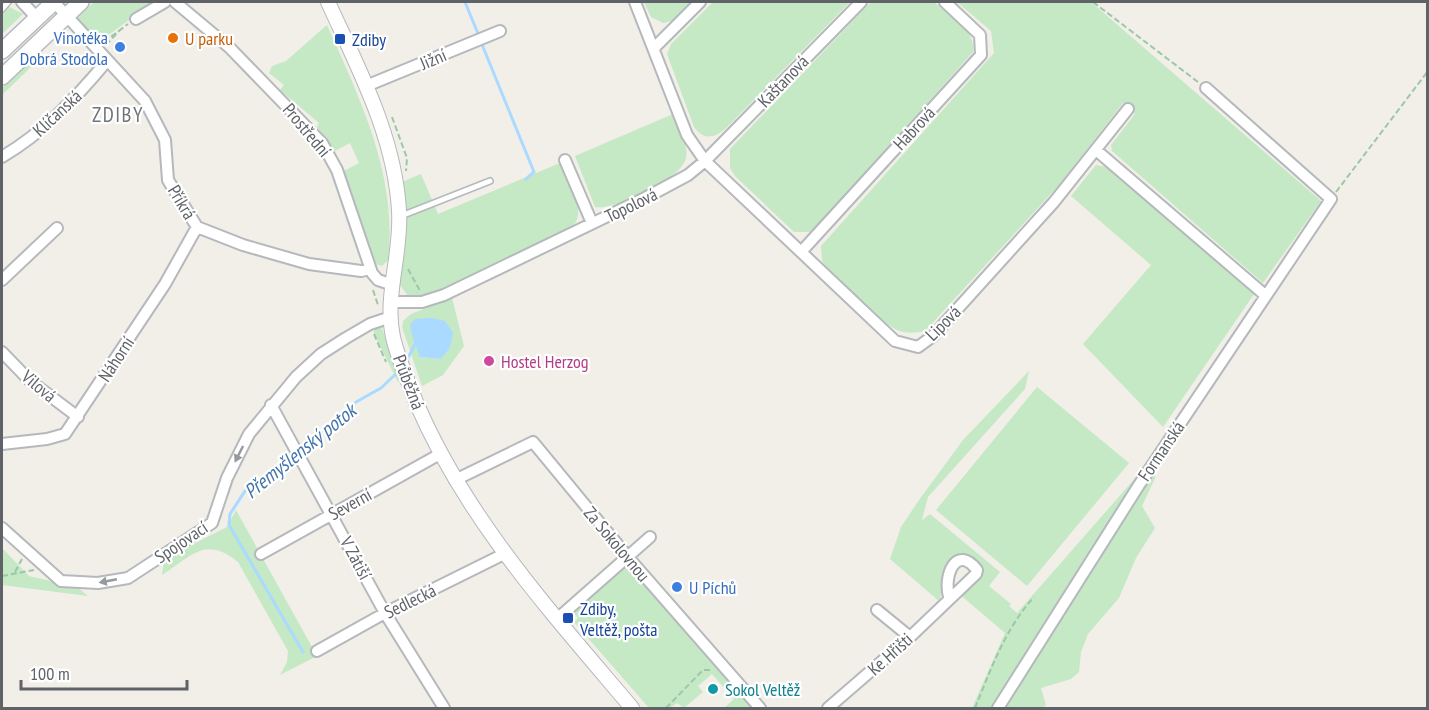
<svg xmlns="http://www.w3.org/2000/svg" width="1429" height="710" font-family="'PT Sans Narrow',sans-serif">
  <rect width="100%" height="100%" fill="#f1efe8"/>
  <path fill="#c5e8c5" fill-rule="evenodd" d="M94,2H154L107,36L94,38L74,20Z
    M644,2H692L672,21L663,23L651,17Z
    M713,2H850L726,128C715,138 704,141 694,127L667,54L671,44Z
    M871,2H934C950,15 976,29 973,52L816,227L810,232H794L735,176L730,168V149Z
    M957,2H1091L1321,201L1263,283L1112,151L1111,145L1135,114L1123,103L1059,185L925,331C916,333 907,334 897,330C880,323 842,281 826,267L822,261L821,246L994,53L991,31Z
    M2,3L23,14L2,34Z
    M327,25C360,99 398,176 388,260L382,266L376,264L344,171L359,163L350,143L335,151L317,127L319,123L280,90L284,85L269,73L272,66L286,61Z
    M27,65L31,67L2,95V88Z
    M673,114C678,127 689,144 686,158C680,181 617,210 595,207L575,156Z
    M560,163C567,180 588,209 573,226L427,296H408L400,285L403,251L402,182L421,174L438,214Z
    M1096,165L1106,167L1254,294L1163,427L1083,344L1151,265L1071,196Z
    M452,298L464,346L443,375L422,386L402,327L403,321L411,314ZM431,318L450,348L441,359L420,357L419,347L422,320Z
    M381,326L401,381L398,382L374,334V329Z
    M1029,371L1025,389L928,497L922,520L930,514L1000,572L989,586L1011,604L1009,606L1017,613L1137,476H1156L1142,506L1155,528L1136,558L1119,598L1088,634L1081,652L1079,672L1071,679L1041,688L1046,705L1042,708H972L1005,633L958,593L984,568L975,560L963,562L948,571L939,601L890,559L901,527L919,500L963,440Z
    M1037,387L1129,463L1027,586L936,510Z
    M236,510L317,656L280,675L287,662L288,651L238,562C206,535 191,556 162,575L164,559L227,527Z
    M2,548L29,576L77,587L88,596L2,585Z
    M627,565L752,708H724L734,699L712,674L698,686L703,692L684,708L677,703L670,708H649L574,622L578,618L573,612Z"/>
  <path fill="#aadaff" d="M431,318L445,321L453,333L450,348L441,359L420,357C417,347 411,336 410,325L415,319Z"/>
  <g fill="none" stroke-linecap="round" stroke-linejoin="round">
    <path stroke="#aadaff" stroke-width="3" d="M465,2L479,36
      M481,42L534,172L526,179
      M406,362L416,342
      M303,652L229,525L230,514L245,491L293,458L356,402L381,388L400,370"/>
    <defs>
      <path id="service" d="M2,9L8,2
        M401,216L490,181"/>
      <path id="minor" d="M22,2L37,18
        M54,2L145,101L165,140L168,180L197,227L243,245L309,264L361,271L370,269
        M175,2L230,48L322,143L337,170L372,273L378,280L393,285
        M861,2L705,161L895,341L918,347L933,336L1054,202L1128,109
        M136,19L165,2
        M654,48L700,2
        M366,86L500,31
        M1096,150L1265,295
        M2,157C44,132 75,99 106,62
        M565,160L592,223
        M801,252L981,55L980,35L945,2
        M2,280L57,228
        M391,302H422L444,295L645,198L688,175L705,161L687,135L635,2
        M2,352L29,380L78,417
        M271,405L385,613L444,708
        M2,444L47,439L65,434L165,284L197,227
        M455,480L533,442L627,556L760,708
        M2,528L61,581L98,583L128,578L212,523L227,478L249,434L296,377L321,354L346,338L370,324L391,317
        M261,554L440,454
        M877,610L910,637
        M557,619L650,537
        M317,651L385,613L504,554
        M828,708L910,637L976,574L977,570C957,544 943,574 949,597
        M998,708L1139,485L1331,199L1206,88"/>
      <path id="tertiary" d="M328,2C358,68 395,136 399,211C402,253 384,296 393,337C398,359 408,381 416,402C466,519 551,612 632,708"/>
      <path id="secondary" d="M2,51L54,2
        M2,77L81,2"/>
    </defs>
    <use href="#service" stroke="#b5b8bc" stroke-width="8"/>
    <use href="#minor" stroke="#b5b8bc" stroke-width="14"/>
    <use href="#tertiary" stroke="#b5b8bc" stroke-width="16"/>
    <use href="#secondary" stroke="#b6babf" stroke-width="18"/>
    <path stroke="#9cc7a9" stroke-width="2" stroke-dasharray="6 3" stroke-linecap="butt" d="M1093,2L1198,82
      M104,42L128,24
      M106,45L120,30
      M392,117L407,158L406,171
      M1336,192L1428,71
      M408,269L419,289L417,293
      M373,290L378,305
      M374,334L386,362
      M15,572L22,559
      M2,576L34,570
      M666,708L703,670H712
      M975,708C991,669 1005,629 1034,597"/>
    <use href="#service" stroke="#fff" stroke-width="5"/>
    <use href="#minor" stroke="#fff" stroke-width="10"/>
    <use href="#tertiary" stroke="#fff" stroke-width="14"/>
    <use href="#secondary" stroke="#fff" stroke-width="15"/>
  </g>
  <defs><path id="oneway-solid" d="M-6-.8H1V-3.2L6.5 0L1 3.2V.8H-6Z" transform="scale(1.5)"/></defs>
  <g fill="#979a9d">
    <use href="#oneway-solid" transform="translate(239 454) rotate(117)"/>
    <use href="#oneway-solid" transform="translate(108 581) rotate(169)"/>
  </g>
  <circle fill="#e8710a" stroke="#fff" stroke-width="2" cx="173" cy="38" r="6"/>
  <g fill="#1a4fb4" stroke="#fff" stroke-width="2">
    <rect x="334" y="33" width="12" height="12" rx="3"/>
    <rect x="562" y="612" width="12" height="12" rx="3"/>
  </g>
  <g fill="#3f7fe0" stroke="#fff" stroke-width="2">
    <circle cx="120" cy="47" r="6"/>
    <circle cx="677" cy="587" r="6"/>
  </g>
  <circle fill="#d1479c" stroke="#fff" stroke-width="2" cx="489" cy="361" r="6"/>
  <circle fill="#0f9aa8" stroke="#fff" stroke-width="2" cx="713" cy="689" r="6"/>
  <g text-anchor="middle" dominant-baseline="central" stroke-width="4.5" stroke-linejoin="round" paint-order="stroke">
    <g font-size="18" fill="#366cbe" stroke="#fff" text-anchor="end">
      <text x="108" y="37">Vinotéka<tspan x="108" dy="21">Dobrá Stodola</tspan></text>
      <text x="689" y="587" text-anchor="start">U Píchů</text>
    </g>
    <g font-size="18" fill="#c56008" stroke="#fff" text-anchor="start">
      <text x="185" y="38">U parku</text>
    </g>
    <g font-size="18" fill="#164399" stroke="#fff" text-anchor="start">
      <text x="352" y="39">Zdiby</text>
      <text x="580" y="608">Zdiby,<tspan x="580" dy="21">Veltěž, pošta</tspan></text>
    </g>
    <g font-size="18" fill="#5f6368" stroke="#fff">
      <text transform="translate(433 59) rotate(-23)">Jižní</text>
      <text transform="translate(783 81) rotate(-46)">Kaštanová</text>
      <text transform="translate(57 113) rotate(-43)">Klíčanská</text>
      <text transform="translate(914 128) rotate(-47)">Habrová</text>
      <text transform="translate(307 130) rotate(50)">Prostřední</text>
      <text transform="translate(182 202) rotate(59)">Příkrá</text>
      <text transform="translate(631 205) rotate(-26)">Topolová</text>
      <text transform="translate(943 323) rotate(-45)">Lipová</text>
      <text transform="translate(116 359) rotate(-57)">Náhorní</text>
      <text transform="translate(409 382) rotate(69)">Průběžná</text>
      <text transform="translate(39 386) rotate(40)">Vilová</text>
      <text transform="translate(1161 451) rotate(-56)">Formanská</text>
      <text transform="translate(350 504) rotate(-29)">Severní</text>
      <text transform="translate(181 542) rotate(-34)">Spojovací</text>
      <text transform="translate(617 544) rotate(50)">Za Sokolovnou</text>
      <text transform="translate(356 558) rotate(62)">V Zátiší</text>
      <text transform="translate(410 601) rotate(-26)">Sedlecká</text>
      <text transform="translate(890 654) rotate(-42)">Ke Hřišti</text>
    </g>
    <g font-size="18" fill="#b23c85" stroke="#fff" text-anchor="start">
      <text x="501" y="361">Hostel Herzog</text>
    </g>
    <g font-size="18" fill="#0d838f" stroke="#fff" text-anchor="start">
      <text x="725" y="689">Sokol Veltěž</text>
    </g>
    <g font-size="20" font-style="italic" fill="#4174aa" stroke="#fff">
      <text transform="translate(300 451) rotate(-39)">Přemyšlenský potok</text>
    </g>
    <g font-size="21" letter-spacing="1.5" fill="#70757a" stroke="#fff">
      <text x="118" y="114">ZDIBY</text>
    </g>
  </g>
  <rect width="1429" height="710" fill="none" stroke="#5f6368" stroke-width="6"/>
  <path d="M21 680v9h166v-9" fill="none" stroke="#5f6368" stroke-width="3"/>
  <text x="30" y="680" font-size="18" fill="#5f6368" stroke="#ffffff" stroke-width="4.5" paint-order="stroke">100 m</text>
</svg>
